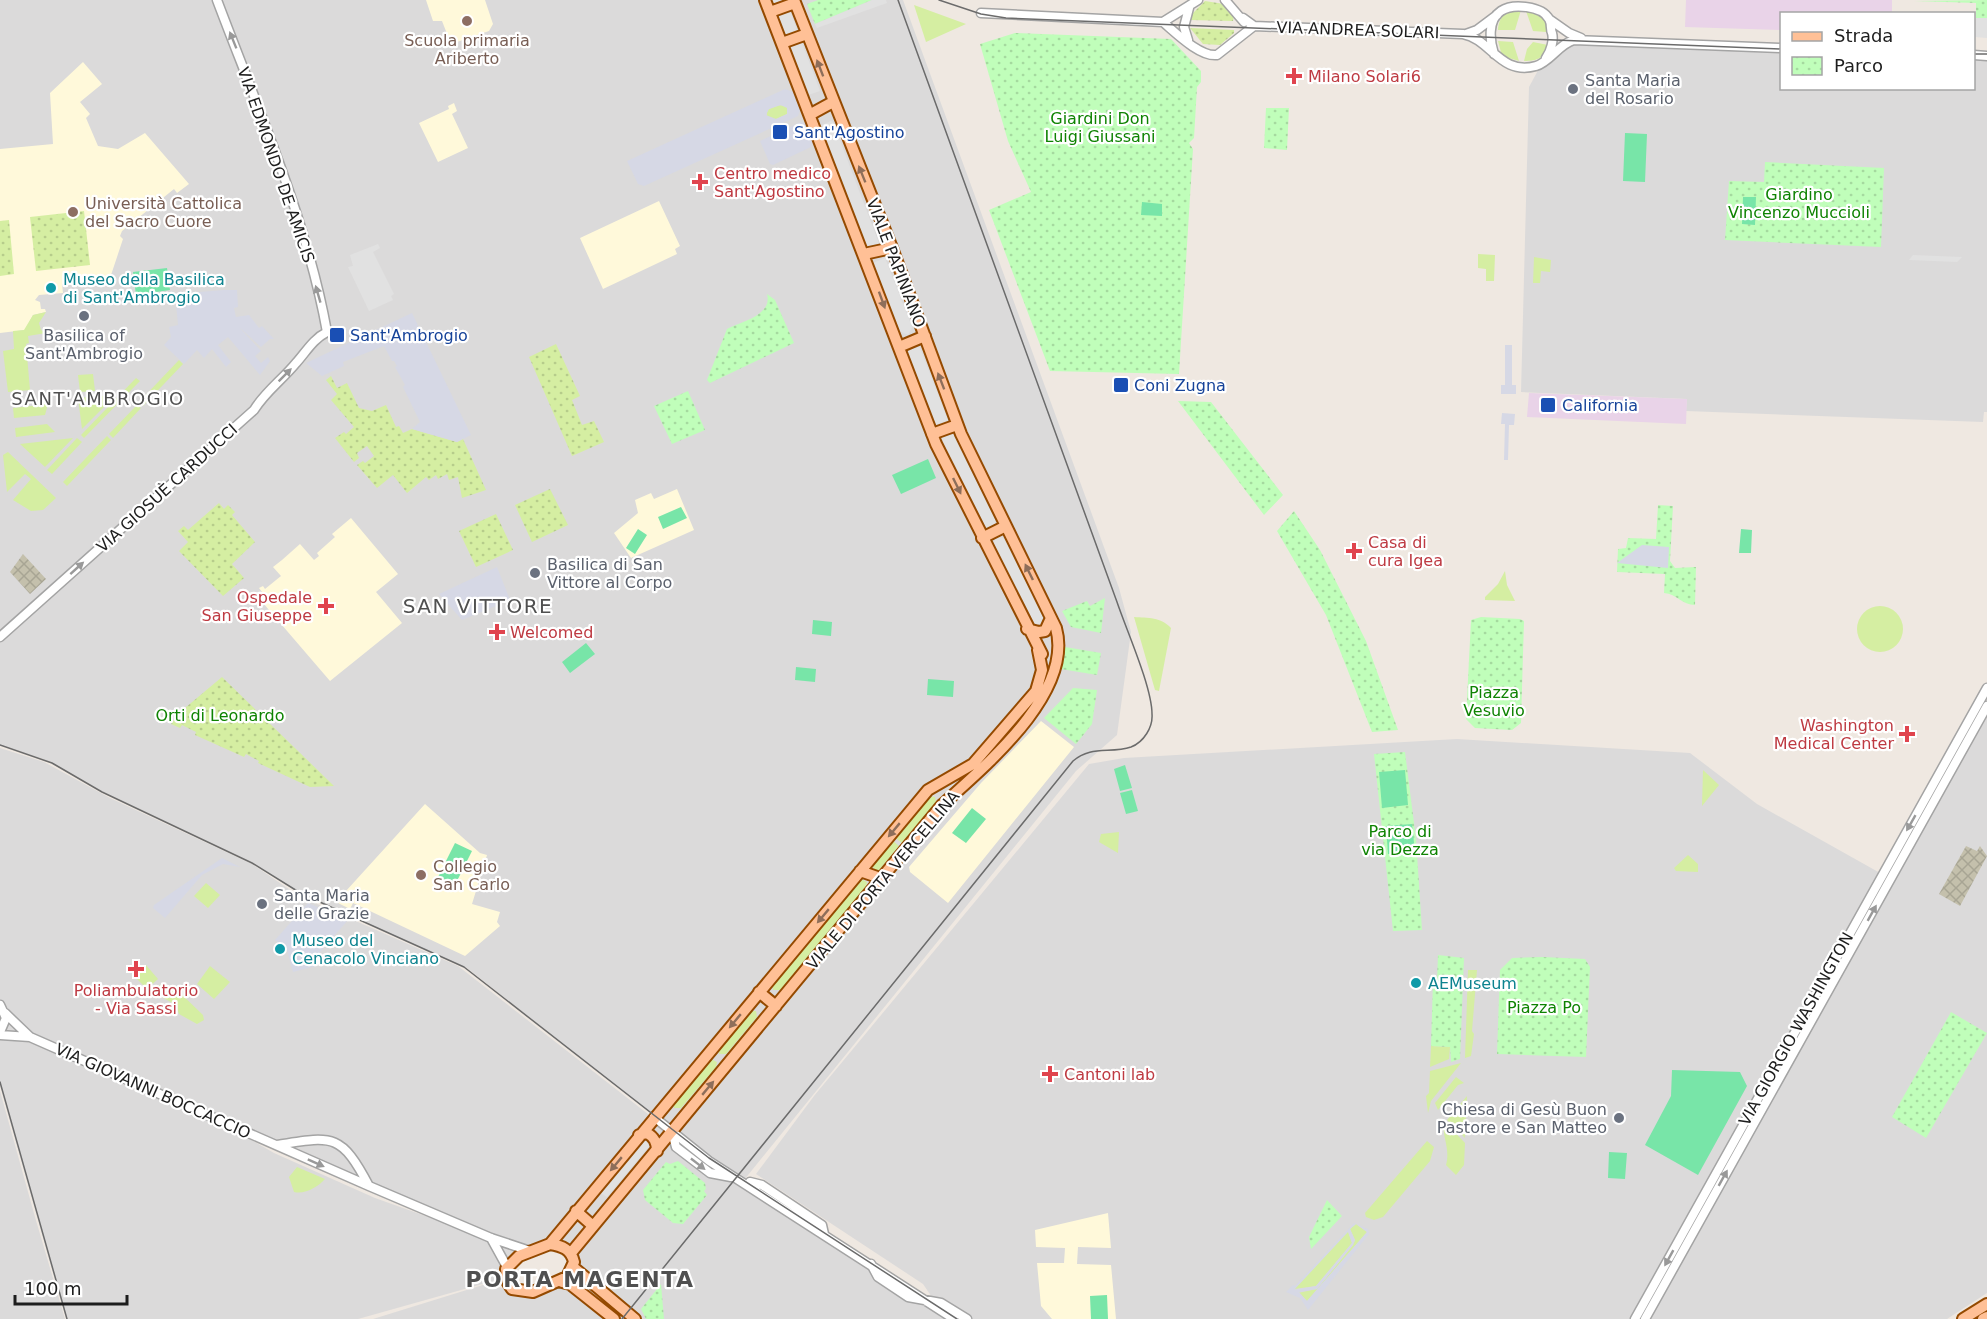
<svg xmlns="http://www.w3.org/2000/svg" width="1987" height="1319" font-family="'DejaVu Sans',sans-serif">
  <defs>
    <pattern id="construction-cross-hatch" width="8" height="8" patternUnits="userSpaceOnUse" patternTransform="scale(1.5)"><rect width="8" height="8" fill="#c4c0ac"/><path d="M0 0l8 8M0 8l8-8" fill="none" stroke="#a8a594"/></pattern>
    <pattern id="park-dots" width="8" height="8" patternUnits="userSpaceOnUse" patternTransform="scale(1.5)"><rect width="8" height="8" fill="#c0feba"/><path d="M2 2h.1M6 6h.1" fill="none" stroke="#a5d99f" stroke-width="1.8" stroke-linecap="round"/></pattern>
    <pattern id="garden-dots" width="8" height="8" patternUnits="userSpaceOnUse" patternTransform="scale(1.5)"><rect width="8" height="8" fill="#d5eea2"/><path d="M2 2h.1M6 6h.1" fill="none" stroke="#b6cc8b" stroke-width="1.8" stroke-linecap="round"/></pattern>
  </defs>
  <rect width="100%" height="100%" fill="#efe8e1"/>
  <path fill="#dbdada" d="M0,0H903L1119,588L1131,632L1117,735L1076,771L744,1180L710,1160L467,968L299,893L253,863L101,791L43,759L0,745Z
    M1555,39L1781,48L1782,88H1974V56H1987V412H1984L1983,422L1686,411L1687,399L1521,392L1529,87Z
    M1987,710V1293L1947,1319H1646Z
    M1457,739L1690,753L1757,804L1889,878L1643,1319H956L940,1309L923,1284L756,1174L814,1096L1089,764L1124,758Z
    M0,748L44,762L110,798L252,864L299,896L458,966L671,1132L571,1251L558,1244L507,1265L491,1237L31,1036L0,1034Z
    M0,1036L30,1038L217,1120L274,1153L375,1198L490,1239L506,1267L511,1288L486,1283L358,1319H66L0,1086Z
    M0,1091L35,1217L65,1319H0Z
    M671,1134L953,1319H615L568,1278L574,1258Z
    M562,1282L613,1319H373L486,1284L514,1291Z"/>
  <path fill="#e9d3e8" d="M1686,0H1892V13L1782,14L1781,30L1685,27Z
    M1529,393L1687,399L1686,424L1527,417Z"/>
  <path fill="#fff9da" d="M426,0H485L493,24L489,31L451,44L442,21H433Z
    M83,62L102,84L80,102L90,114L86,118L98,146L118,149L145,133L189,184L177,193L174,189L122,231L120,236L123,239L110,278L62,284L63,293L39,295L35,300L40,302L41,309H45L46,312L33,315L25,330L0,333V149L53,144L50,93Z
    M454,103L457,111L452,114L468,148L438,162L419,123L449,109L448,106Z
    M659,201L680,246L675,249L677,254L603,289L580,238Z
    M677,489L694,530L631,558L614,533L638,513L635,500L651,493L654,499Z
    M351,518L398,574L376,592L402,623L330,681L257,596L262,592L259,588L263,586L265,589L281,576L273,567L282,560L300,544L314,560L319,556L317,553L335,537L332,534Z
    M1041,721L1074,747L948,903L910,872L909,867L981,783Z
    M425,804L480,853L487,855L472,904L500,912L497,922L500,926L465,956L353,903L350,909L336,902Z
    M1108,1213L1111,1248L1078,1247L1077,1264L1111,1265L1116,1319H1052L1041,1306L1037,1263H1064L1065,1248L1036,1247L1035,1230Z"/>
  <path fill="url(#construction-cross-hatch)" d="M23,554L46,579L30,594L10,572Z
    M1966,846L1977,851L1980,846L1987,856L1960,906L1939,894Z"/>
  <path fill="#d5eea2" d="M914,5L966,24L926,42Z
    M1521,10L1515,30H1498C1499,15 1507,11 1521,10Z
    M1526,11C1540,12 1545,16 1548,29L1546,32L1533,31Z
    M1498,41L1513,42L1519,61L1502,56Z
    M1533,42L1548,45C1544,58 1538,61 1524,61L1527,49Z
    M779,105L787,107V114L776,119L767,117V110Z
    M1478,254L1495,255L1494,281H1486V269L1478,268Z
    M1534,257L1551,260L1550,272L1541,271L1540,283H1533Z
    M46,312L39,323L41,330L46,333L28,336L29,343L26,344L30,390L8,392L3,351L14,349L13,331L24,330L33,315Z
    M179,360L183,364L143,406L139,402Z
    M93,374L95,391L80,392L78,375Z
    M136,378L140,381L84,438L81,435Z
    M116,395L82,429L78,398Z
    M48,404L45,415L14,418L13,408Z
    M137,405L141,408L113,438L109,434Z
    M47,424L55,432L16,437L15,428Z
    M107,436L111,440L67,486L63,482Z
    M73,438L45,467L20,444Z
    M77,438L82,442L52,474L47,470Z
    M8,452L56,498L43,510L31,511L13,500L31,479L25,474L7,492L3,455Z
    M1505,571L1507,585L1515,601L1485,600V597L1498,584Z
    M1857 629a23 23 0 1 1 46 0a23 23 0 1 1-46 0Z
    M1134,617C1148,618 1161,617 1171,628L1159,691L1155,690Z
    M1703,770L1719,785L1702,806Z
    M929,796L935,797L936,802L902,843L894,837Z
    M1119,832L1118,853L1099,842L1101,834Z
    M892,840L899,846L879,870L875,872L872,864Z
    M1688,855L1698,864V872L1676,871L1674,868Z
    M861,879L867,882L866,887L780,990H773L772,984Z
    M206,883L220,895L208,908L194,896Z
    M146,965L158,979L147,989L137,979V974Z
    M210,966L230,982L214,999L197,984Z
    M1468,970H1477L1472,1031L1474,1034L1471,1056L1465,1058Z
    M161,984L159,988L168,994L173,986L203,1015L204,1020L197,1024L179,1014L176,1005L151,991Z
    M750,1011H756L757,1017L726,1054H719V1048Z
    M1431,1046L1450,1047L1449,1059L1430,1067Z
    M711,1059L717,1062L716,1067L681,1108H674V1102Z
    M1461,1063L1431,1101L1428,1113L1426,1096L1429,1093L1430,1071Z
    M1456,1077L1464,1083L1458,1085L1438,1110L1435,1103Z
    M1467,1096L1465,1138L1447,1120Z
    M1445,1122L1465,1143L1464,1165L1456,1175L1446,1165C1451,1147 1440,1133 1445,1122Z
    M1427,1141L1434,1147L1430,1161L1383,1217L1374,1220L1366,1217L1365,1213Z
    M297,1167L325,1179C319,1186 305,1195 294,1192L289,1177Z
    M1356,1224L1367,1232L1307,1301L1298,1293L1317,1289L1353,1245L1355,1240L1350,1229Z
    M1348,1231L1352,1243L1316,1286L1294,1289Z"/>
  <path fill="url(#park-dots)" d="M818,0H872L815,24L807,4Z
    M1987,0V18H1976V3L1914,1Z
    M1015,33L1171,39L1201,71V82L1197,87L1194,138L1189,143L1193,149L1179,374L1050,371L989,210L1031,192L1008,141L980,44Z
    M1266,108H1289L1287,150L1264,148Z
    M1765,162L1884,168L1881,247L1725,240L1729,181L1764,182Z
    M767,294L775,300L794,343L710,383L707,380L727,329C741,322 773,315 767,294Z
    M688,391L705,430L672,444L654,406Z
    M1178,401L1211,402L1283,495L1264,515Z
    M1658,505L1673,506L1670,561L1675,568L1696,567L1695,605C1682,605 1677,594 1664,593L1665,574L1617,572L1618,549L1626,548L1628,538L1656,539Z
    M1294,511L1320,550L1366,641L1398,730L1372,732L1326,615L1277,531Z
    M1105,598L1101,633L1071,627L1062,611L1087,601L1090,606Z
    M1481,617L1520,619L1524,621L1521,723L1512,730L1475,728L1466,719L1471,620Z
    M1065,647L1101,653L1097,675L1061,669Z
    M1073,688L1097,690L1092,724L1076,744L1044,718Z
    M1405,752L1416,839L1422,930L1393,931L1374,754Z
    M1438,955L1464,958L1460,1059L1451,1062L1450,1047L1431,1046L1433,981H1437Z
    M1543,957L1585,959L1590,967L1586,1057L1497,1054L1500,970L1512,958Z
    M1951,1012L1987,1033L1926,1138L1892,1117Z
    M678,1161L705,1183L706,1189L704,1191L707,1195L683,1224L673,1223L645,1200L643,1190L666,1162L670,1164Z
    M1327,1200L1342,1216L1311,1249L1309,1237Z
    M661,1284L664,1319H646L641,1309Z"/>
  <path fill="url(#garden-dots)" d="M1205,1L1224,4L1234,15L1233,21L1190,20V16Z
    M1190,28L1234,30V33L1220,45L1203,44Z
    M84,211L90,265L36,271L30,217Z
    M9,220L14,274L0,276V221Z
    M556,344L580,396L572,400L582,425L594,421L604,442L572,456L529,357Z
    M331,376L337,388L347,383L359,408L372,411L386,405L396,427L399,426L403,433L412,429L457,442L463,439L486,490L462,498L458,477L449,480L447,474L438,479L436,475L429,480L426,477L407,493L393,475L377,488L357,465L363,461L365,463L374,456L367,446L357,453L359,458L354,462L335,438L344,432L346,434L354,427L331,400L337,394L326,380Z
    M550,489L568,525L532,542L515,505Z
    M219,503L224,509L228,505L235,512L232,515L255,542L232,564L244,578L223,596L179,551L188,542L178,531L184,526L188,530Z
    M496,514L513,550L476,567L459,531Z
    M222,677L334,786L310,787L258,763L259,761L246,754L244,757L195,735L196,732L182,725L180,728L171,724L179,713Z"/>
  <path fill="#78e5a8" d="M1625,133L1647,134L1645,182L1623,181Z
    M1743,197H1756L1755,225L1742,224Z
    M1142,202L1162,204V216L1141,215Z
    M167,268L170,290L136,295L133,272Z
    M928,459L936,478L901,494L892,475Z
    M681,507L687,518L663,529L658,517Z
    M638,529L647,535L635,554L626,548Z
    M1741,529L1752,530L1751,553H1739Z
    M813,620L832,622L831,636L812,634Z
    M586,643L595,654L570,673L562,662Z
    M796,667L816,669L815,682L795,680Z
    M928,679L954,681L953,697L927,695Z
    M1125,765L1132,788L1120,791L1114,769Z
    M1405,770L1408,805L1382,808L1379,772Z
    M1132,790L1138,811L1126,814L1120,793Z
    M972,808L986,819L966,843L952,833Z
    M1412,824L1415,852L1388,854L1386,826Z
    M455,843L472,851L455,885L438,877Z
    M1672,1070L1740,1072L1747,1086L1698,1175L1645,1145L1671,1096Z
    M1609,1152L1627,1153L1625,1179L1608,1178Z
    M1107,1295L1108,1319H1091L1090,1296Z"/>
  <path fill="#e1e1e1" d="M772,0H786L820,91L808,95Z
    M872,0H886L887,3L817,28L815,24Z
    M1976,18H1987V38L1975,37Z
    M831,121L833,122L880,246L868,250L820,126Z
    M378,244L380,248L373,252L394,294L391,296L393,300L369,311L348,267L353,266L350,255Z
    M1913,255L1962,257L1957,262L1909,260Z
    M885,258L912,327L908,335L899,331L873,263Z
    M916,344L920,348L948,420L935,425L908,353L907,349Z
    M952,432L995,519V525L990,529L983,525L940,437Z
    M996,536L1005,539L1045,620L1042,628L1033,625L993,545Z
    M645,1137L651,1144L607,1197L599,1192Z"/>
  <path fill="#d6d8e5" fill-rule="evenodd" d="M785,89L793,92L800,110L798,116L644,186L638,184L627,161ZM781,105L787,108V114L776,119L766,115L769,109Z
    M801,122L806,124L813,143L811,147L773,165L770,164L760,141Z
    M224,290H237L238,307L234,308L236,317L249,315L259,328L262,326L274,339H270L261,347L239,327L261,351L255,356L261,363L268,357L270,361L260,375L228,337L218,345L231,362L226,367L212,349L204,358L197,350L184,364L164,345L171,337L169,327L178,325L175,294Z
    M412,313L471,435L457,442L412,429L420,422L403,387L405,385L395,367L397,366L394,361H392L384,346L343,362L344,366L322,376L306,363Z
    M1505,345H1512V385H1516V394H1501V385H1505Z
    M1502,413L1515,414L1514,425H1509L1508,460H1504L1505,424H1501Z
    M1642,545L1669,547L1668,568L1617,563Z
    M497,567L510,600L462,620L439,594Z
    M222,858L240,867L223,864L202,875L165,918L153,908L154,905Z
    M308,903L348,920L314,959L316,966L293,972L287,950L275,940Z
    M1354,1223L1368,1229L1369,1234L1308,1310L1300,1298L1286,1292L1293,1285L1295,1286ZM1356,1224L1367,1232L1307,1301L1299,1292L1317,1289L1353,1245L1355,1240L1350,1229ZM1348,1232L1352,1243L1316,1286L1294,1290Z"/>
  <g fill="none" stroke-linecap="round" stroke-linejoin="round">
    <defs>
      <path id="minor" d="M1225,0L1244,22
        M981,13L1163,22L1198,0
        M1243,18L1254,26L1463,34C1491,39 1500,76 1536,66C1550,62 1559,44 1574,40L1782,48
        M1549,19L1569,33L1581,38
        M1163,22C1176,33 1200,57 1217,55L1254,26
        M1466,34L1477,30L1497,15
        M1188,40L1184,27L1189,8
        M1494,54C1490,42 1487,20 1501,11C1513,3 1542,6 1549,19C1552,24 1550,29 1552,33C1554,40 1551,51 1546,58
        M1974,55L1987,56
        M0,637L254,410C265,392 282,380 296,363C306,352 313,339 327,332C307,220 257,106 217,0
        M0,1005L6,1018L0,1032
        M5,1013L30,1037
        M0,1035L30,1037L369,1186L491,1238L530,1251
        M654,1117L709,1161L954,1319
        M672,1132L676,1147L710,1173L731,1177
        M277,1145C333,1136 341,1133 369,1186
        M750,1182L762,1185L822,1225L824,1234
        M491,1238L507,1267
        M871,1264L878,1277L908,1297L941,1303L967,1319
        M1635,1319L1987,688
        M1645,1319L1987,706"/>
      <path id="major" d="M765,0L936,444L1042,654
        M770,12L795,3
        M782,43L807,34
        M811,114L833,102
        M864,254L892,248
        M899,347L925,336
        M932,434L957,425
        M982,538L1006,526
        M1027,629L1039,632L1045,631L1051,618
        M860,871L883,879
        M759,992L776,1006
        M639,1135L647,1133C654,1137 657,1142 657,1151
        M576,1211L593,1226
        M550,1244L928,790L973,764L1036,691L1042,670L1038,650
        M550,1244C562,1246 571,1249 574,1262L567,1277L533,1292L512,1289L508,1283L506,1269L519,1256Z
        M571,1253L942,805C985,766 1074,693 1056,628L961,434L892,248L794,0
        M573,1267L635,1319
        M562,1282L570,1284L614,1319
        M1963,1319L1987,1304
        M1983,1319L1987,1317"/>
    </defs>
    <use href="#minor" stroke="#a4a4a4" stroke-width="11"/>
    <use href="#major" stroke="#954a00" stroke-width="14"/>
    <use href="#minor" stroke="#fff" stroke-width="8"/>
    <use href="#major" stroke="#ffc096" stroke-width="10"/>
    <path stroke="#6b6b6b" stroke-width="1.5" d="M939,0L981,14L1006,18L1782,49
      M1974,54H1987
      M0,745L52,763L102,792L252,863L302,894L464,967L709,1158L957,1319
      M0,1082L67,1319
      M622,1319L1073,761C1091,745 1110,754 1131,747C1144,742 1153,727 1152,714C1152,687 1126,629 1117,602L898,0"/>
  </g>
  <defs><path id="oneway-solid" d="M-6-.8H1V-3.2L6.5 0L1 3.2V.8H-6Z" transform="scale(1.5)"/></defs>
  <g fill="#999">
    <use href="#oneway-solid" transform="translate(233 40) rotate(-112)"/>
    <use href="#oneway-solid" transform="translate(318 294) rotate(-106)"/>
    <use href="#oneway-solid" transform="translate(285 375) rotate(-45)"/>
    <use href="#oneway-solid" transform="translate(77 568) rotate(-42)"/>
    <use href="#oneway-solid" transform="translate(1911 823) rotate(120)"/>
    <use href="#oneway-solid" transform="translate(1872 913) rotate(-61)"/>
    <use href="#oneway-solid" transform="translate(316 1163) rotate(24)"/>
    <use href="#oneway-solid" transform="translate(698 1164) rotate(38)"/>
    <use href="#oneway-solid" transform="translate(1723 1178) rotate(-61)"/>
    <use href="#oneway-solid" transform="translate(1669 1258) rotate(119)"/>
  </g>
  <g fill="#8e6e5a">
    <use href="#oneway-solid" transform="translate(820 68) rotate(-111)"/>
    <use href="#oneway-solid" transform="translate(862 174) rotate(-112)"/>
    <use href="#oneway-solid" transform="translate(882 300) rotate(70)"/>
    <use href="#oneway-solid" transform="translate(941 381) rotate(-111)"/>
    <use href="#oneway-solid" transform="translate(957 486) rotate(64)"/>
    <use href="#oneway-solid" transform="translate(1029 572) rotate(-116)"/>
    <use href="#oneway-solid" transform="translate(894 830) rotate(130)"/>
    <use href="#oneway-solid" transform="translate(823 916) rotate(130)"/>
    <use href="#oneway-solid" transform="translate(735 1021) rotate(130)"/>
    <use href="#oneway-solid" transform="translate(708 1088) rotate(-50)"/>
    <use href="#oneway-solid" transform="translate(616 1164) rotate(130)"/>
  </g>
  <g fill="#8d6e63" stroke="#fff" stroke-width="2">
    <circle cx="467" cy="21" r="6"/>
    <circle cx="73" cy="212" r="6"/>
    <circle cx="421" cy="875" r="6"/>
  </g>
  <g fill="#e0444e" stroke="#fff" stroke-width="2">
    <path d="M1291 67h6v6h6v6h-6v6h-6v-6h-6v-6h6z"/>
    <path d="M697 173h6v6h6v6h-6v6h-6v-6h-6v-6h6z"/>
    <path d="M1351 542h6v6h6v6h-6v6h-6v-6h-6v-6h6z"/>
    <path d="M323 597h6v6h6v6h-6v6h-6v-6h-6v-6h6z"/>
    <path d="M494 623h6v6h6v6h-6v6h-6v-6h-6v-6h6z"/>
    <path d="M1904 725h6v6h6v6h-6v6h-6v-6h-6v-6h6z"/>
    <path d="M133 960h6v6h6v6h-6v6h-6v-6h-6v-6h6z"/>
    <path d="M1047 1065h6v6h6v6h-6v6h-6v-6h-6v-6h6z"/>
  </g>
  <g fill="#6b7280" stroke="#fff" stroke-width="2">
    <circle cx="1573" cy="89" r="6"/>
    <circle cx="84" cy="316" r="6"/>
    <circle cx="535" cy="573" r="6"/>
    <circle cx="262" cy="904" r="6"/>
    <circle cx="1619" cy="1118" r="6"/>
  </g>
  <g fill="#1a4fb4" stroke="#fff" stroke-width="2">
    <rect x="772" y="124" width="16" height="16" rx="3"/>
    <rect x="329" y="327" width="16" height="16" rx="3"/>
    <rect x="1113" y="377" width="16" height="16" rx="3"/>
    <rect x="1540" y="397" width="16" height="16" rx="3"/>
  </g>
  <g fill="#0f9aa8" stroke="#fff" stroke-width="2">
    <circle cx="51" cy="288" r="6"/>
    <circle cx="280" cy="949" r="6"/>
    <circle cx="1416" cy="983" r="6"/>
  </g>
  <g text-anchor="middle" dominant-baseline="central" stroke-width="4.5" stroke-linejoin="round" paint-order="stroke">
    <g font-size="16" fill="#1d1d1d" stroke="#fff">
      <text transform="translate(1358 30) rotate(2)">VIA ANDREA SOLARI</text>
      <text transform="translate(276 165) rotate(71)">VIA EDMONDO DE AMICIS</text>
      <text transform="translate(896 263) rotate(69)">VIALE PAPINIANO</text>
      <text transform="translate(167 488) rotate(-42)">VIA GIOSUÈ CARDUCCI</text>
      <text transform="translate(883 880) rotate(-50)">VIALE DI PORTA VERCELLINA</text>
      <text transform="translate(1796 1029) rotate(-61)">VIA GIORGIO WASHINGTON</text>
      <text transform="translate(153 1091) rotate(24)">VIA GIOVANNI BOCCACCIO</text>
    </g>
    <g font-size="16" fill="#785e54" stroke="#fff" text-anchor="start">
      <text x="467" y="40" text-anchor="middle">Scuola primaria<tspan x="467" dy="18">Ariberto</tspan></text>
      <text x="85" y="203">Università Cattolica<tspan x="85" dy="18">del Sacro Cuore</tspan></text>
      <text x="433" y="866">Collegio<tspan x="433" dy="18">San Carlo</tspan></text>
    </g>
    <g font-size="16" fill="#be3a42" stroke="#fff" text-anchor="start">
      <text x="1308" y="76">Milano Solari6</text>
      <text x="714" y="173">Centro medico<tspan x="714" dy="18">Sant'Agostino</tspan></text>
      <text x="1368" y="542">Casa di<tspan x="1368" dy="18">cura Igea</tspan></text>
      <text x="312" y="597" text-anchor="end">Ospedale<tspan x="312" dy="18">San Giuseppe</tspan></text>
      <text x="510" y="632">Welcomed</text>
      <text x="1894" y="725" text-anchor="end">Washington<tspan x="1894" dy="18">Medical Center</tspan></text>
      <text x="136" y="990" text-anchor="middle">Poliambulatorio<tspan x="136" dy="18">- Via Sassi</tspan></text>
      <text x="1064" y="1074">Cantoni lab</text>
    </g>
    <g font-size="16" fill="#5b616d" stroke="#fff" text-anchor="start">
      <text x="1585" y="80">Santa Maria<tspan x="1585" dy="18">del Rosario</tspan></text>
      <text x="84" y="335" text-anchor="middle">Basilica of<tspan x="84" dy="18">Sant'Ambrogio</tspan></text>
      <text x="547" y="564">Basilica di San<tspan x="547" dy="18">Vittore al Corpo</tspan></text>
      <text x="274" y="895">Santa Maria<tspan x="274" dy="18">delle Grazie</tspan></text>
      <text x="1607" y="1109" text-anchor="end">Chiesa di Gesù Buon<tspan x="1607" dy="18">Pastore e San Matteo</tspan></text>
    </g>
    <g font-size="16" fill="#0e8302" stroke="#fff">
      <text x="1100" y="118">Giardini Don<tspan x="1100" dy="18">Luigi Giussani</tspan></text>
      <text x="1799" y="194">Giardino<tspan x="1799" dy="18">Vincenzo Muccioli</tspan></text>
      <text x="1494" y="692">Piazza<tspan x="1494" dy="18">Vesuvio</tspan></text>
      <text x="220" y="715">Orti di Leonardo</text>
      <text x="1400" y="831">Parco di<tspan x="1400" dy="18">via Dezza</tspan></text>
      <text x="1544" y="1007">Piazza Po</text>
    </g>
    <g font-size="16" fill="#164399" stroke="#fff" text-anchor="start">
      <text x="794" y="132">Sant'Agostino</text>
      <text x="350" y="335">Sant'Ambrogio</text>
      <text x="1134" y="385">Coni Zugna</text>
      <text x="1562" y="405">California</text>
    </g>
    <g font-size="16" fill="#0d838f" stroke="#fff" text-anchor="start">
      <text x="63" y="279">Museo della Basilica<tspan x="63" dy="18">di Sant'Ambrogio</tspan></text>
      <text x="292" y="940">Museo del<tspan x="292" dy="18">Cenacolo Vinciano</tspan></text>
      <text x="1428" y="983">AEMuseum</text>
    </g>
    <g font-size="18" letter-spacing="1.5" fill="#505050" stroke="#fff">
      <text x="98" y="398">SANT'AMBROGIO</text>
    </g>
    <g font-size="20" letter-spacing="1.5" fill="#505050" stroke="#fff">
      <text x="478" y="606">SAN VITTORE</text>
    </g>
    <g font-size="22" font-weight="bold" letter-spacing="1.5" fill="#505050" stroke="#fff">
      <text x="580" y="1279">PORTA MAGENTA</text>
    </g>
  </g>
  <rect x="1780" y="12" width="195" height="78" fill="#ffffff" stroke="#a5a5a5" stroke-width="1.5"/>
  <rect x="1792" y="32" width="30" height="9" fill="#ffc096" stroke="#a5a5a5" stroke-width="1.5"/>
  <text x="1834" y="42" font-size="18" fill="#1d1d1d">Strada</text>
  <rect x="1792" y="57" width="30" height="18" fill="url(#park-dots)" stroke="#a5a5a5" stroke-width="1.5"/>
  <text x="1834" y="72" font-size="18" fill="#1d1d1d">Parco</text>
  <path d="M15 1295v9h112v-9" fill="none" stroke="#1d1d1d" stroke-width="3"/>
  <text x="24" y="1295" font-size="18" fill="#1d1d1d" stroke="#ffffff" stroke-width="4.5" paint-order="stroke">100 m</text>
</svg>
